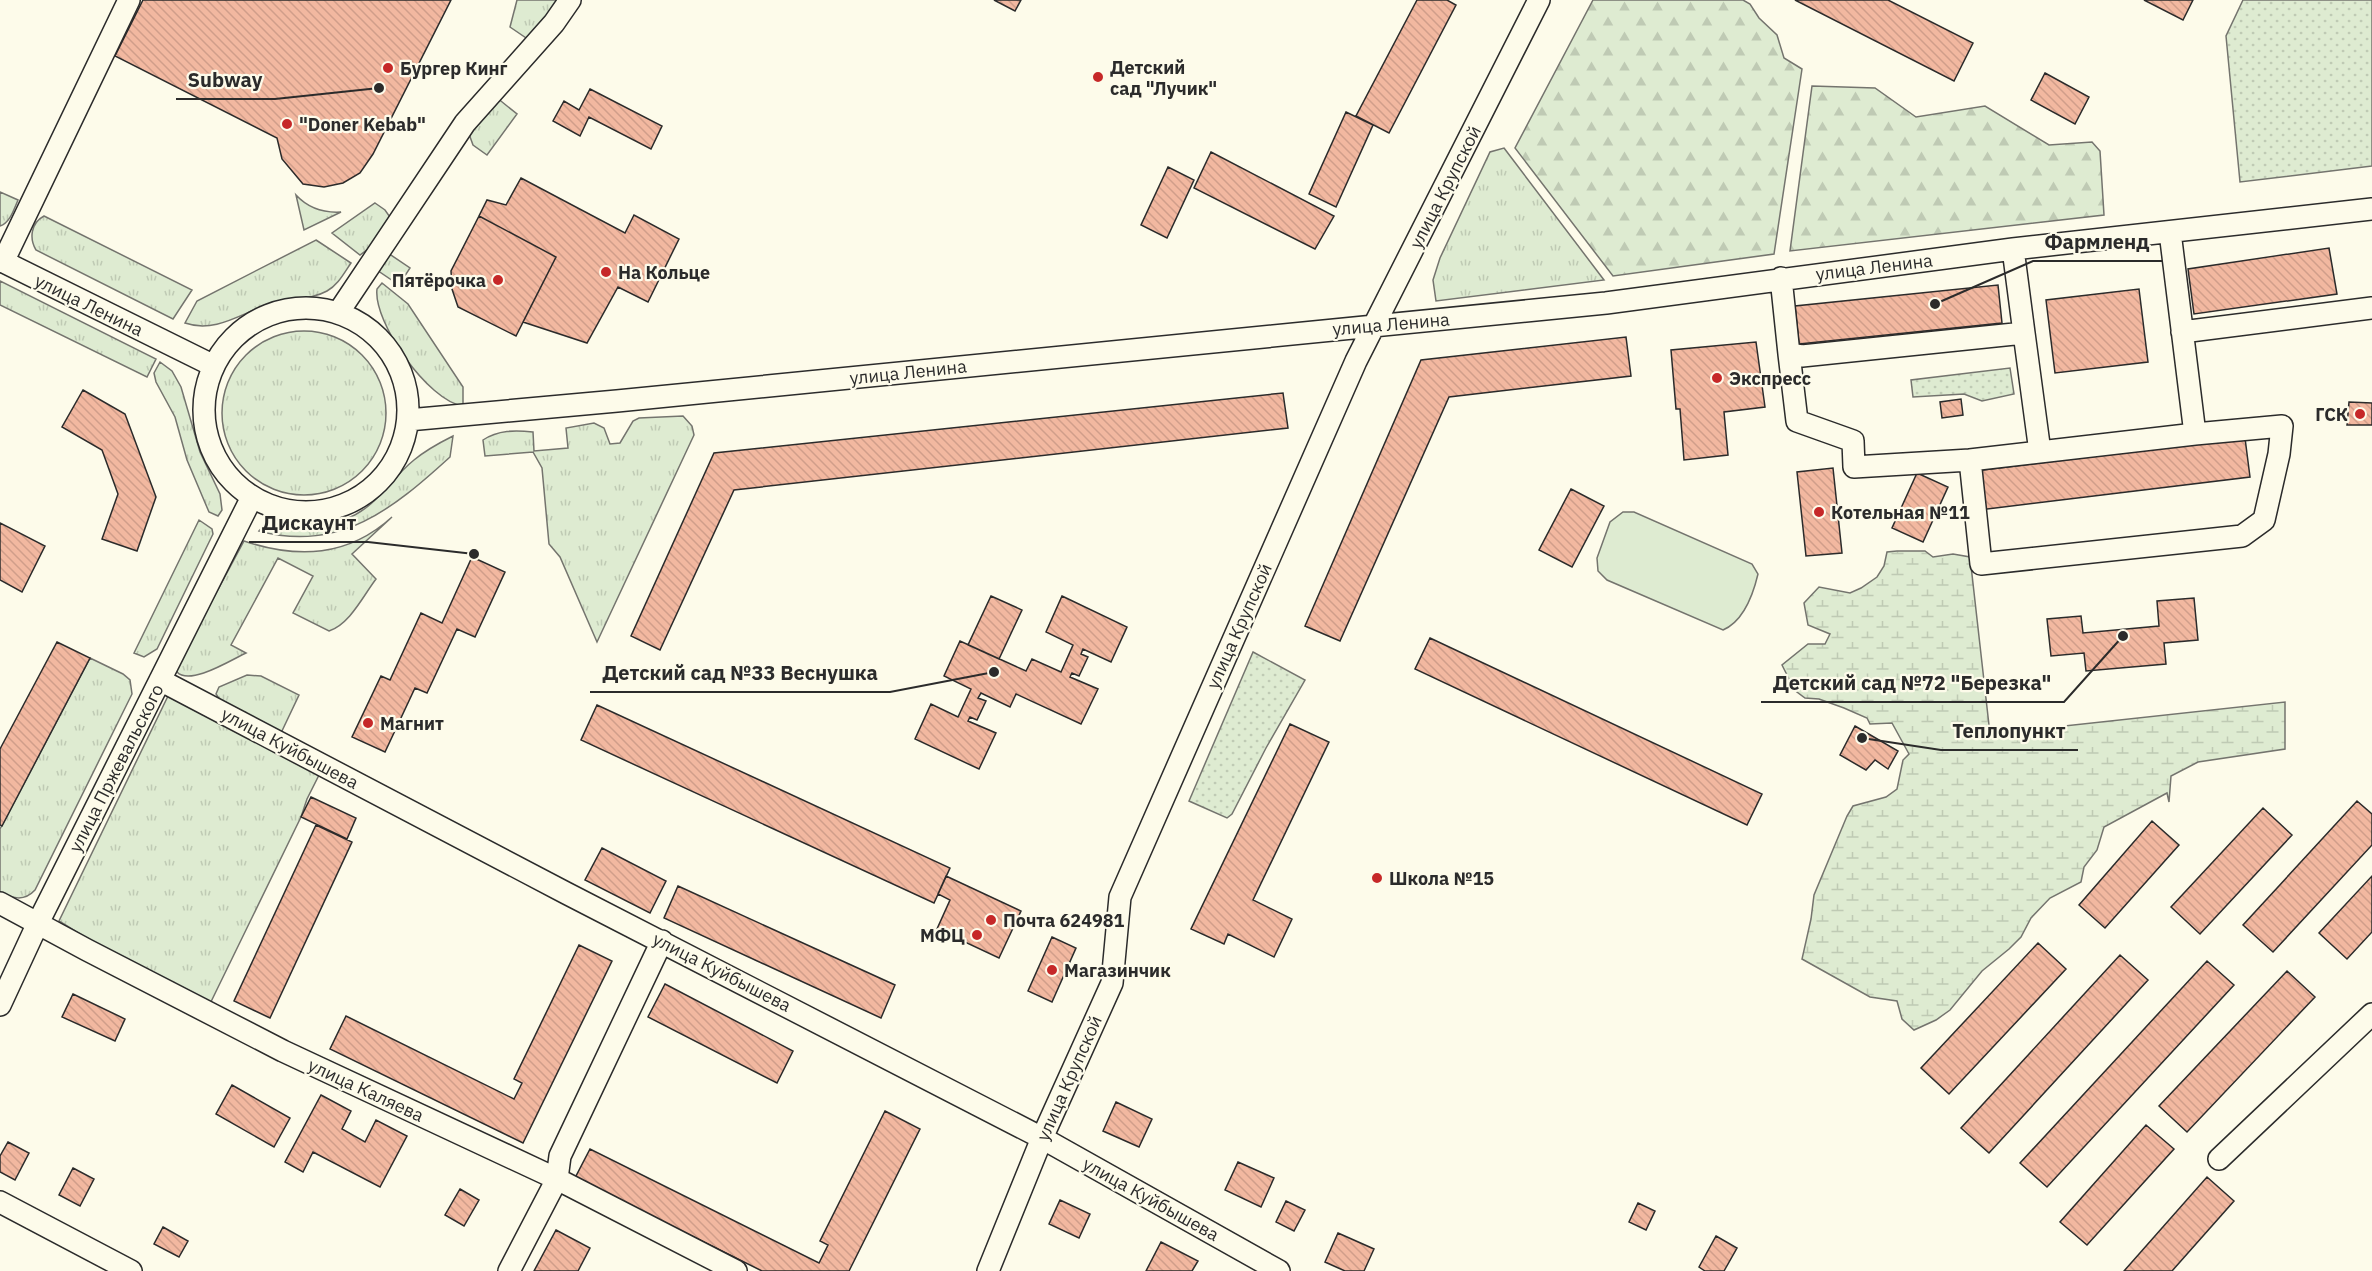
<svg xmlns="http://www.w3.org/2000/svg" width="2372" height="1271" font-family="'IBM Plex Sans',sans-serif">
  <defs>
    <pattern id="grass-tufts" width="24" height="20" patternUnits="userSpaceOnUse" patternTransform="scale(1.5)"><rect width="24" height="20" fill="#deebd1"/><path d="M3 7l-1-3M5 7V3M7 7l1-3M15 17l-1-3M17 17v-4M19 17l1-3" fill="none" stroke="#bfcab4"/></pattern>
    <pattern id="forest-firs" width="22" height="20" patternUnits="userSpaceOnUse" patternTransform="scale(1.5)"><rect width="22" height="20" fill="#deebd1"/><path d="M5 1l3.5 6h-7zM16 11l3.5 6h-7z" fill="#bfcab4"/></pattern>
    <pattern id="wetland-marsh" width="20" height="14" patternUnits="userSpaceOnUse" patternTransform="scale(1.5)"><rect width="20" height="14" fill="#deebd1"/><path d="M1 5h8M5 5V1M11 12h8M15 12V8" fill="none" stroke="#bfcab4"/></pattern>
    <pattern id="park-dots" width="8" height="8" patternUnits="userSpaceOnUse" patternTransform="scale(1.5)"><rect width="8" height="8" fill="#deebd1"/><path d="M2 2h.1M6 6h.1" fill="none" stroke="#bfcab4" stroke-width="1.8" stroke-linecap="round"/></pattern>
    <pattern id="building-back-hatch" width="6" height="6" patternUnits="userSpaceOnUse" patternTransform="scale(1.5)"><rect width="6" height="6" fill="#f2b8a0"/><path d="M-1 5l2 2M0 0l6 6M5-1l2 2" fill="none" stroke="#d09e8a"/></pattern>
  </defs>
  <rect width="100%" height="100%" fill="#fdfbea"/>
  <path fill="url(#grass-tufts)" stroke="#74746e" stroke-width="1.5" d="M517,0H570L535,44L510,27Z
    M491,93L517,114L487,155L473,145L465,123Z
    M1504,148L1604,280L1436,301L1433,280L1440,258L1490,152Z
    M0,192L18,200C14,209 10,223 0,226Z
    M296,195C308,208 324,213 341,212L304,230Z
    M375,203L385,210L397,227L360,255L332,233Z
    M44,216L192,290L173,319L36,250C29,238 31,223 44,216Z
    M316,240L351,263C344,273 338,285 327,291C311,300 291,298 273,303C244,311 217,334 185,323L197,301Z
    M382,249L410,268L399,285L371,266Z
    M0,281L156,359L147,377L0,305Z
    M382,283L408,304L463,387V406C428,401 373,322 377,289Z
    M222 413a82 82 0 1 1 164 0a82 82 0 1 1-164 0Z
    M160,362L172,371L181,387L200,452L220,494L222,510L218,516L209,512L206,505L187,460L175,417L156,382L154,373Z
    M683,416L692,426L694,435L597,642L560,557L549,544L542,468L533,452L485,456L483,440C498,430 515,430 533,432L534,451L568,448L566,428L594,423L604,428L610,444L620,443L633,421L639,418Z
    M453,436L450,457C394,508 340,553 259,531C269,518 293,527 308,526C319,526 334,524 344,520C378,507 389,480 414,460C426,450 439,443 453,436Z
    M392,517L352,554L376,579C363,596 350,624 329,631L293,613L313,576L278,558L231,645L246,653C231,660 190,686 177,672V666L244,541C298,559 348,557 392,517Z
    M199,520L212,529L213,534L157,649L144,657L134,653Z
    M90,658L123,674L130,680L132,694L35,890C24,902 13,898 0,893V829Z
    M247,675L261,676L299,695L281,733L220,700L216,694L219,687Z
    M169,694L321,771L307,799L301,817L206,1012L59,921Z"/>
  <path fill="url(#forest-firs)" stroke="#74746e" stroke-width="1.5" d="M1593,0H1743L1750,4L1759,18L1777,35L1784,58L1802,69L1774,254L1613,276L1515,148Z
    M1812,86L1875,88L1916,117L1985,106L2049,145L2092,142L2100,151L2104,215L1790,251Z"/>
  <path fill="url(#wetland-marsh)" stroke="#74746e" stroke-width="1.5" d="M1897,551H1925L1933,557L1953,554L1970,557L1990,734L2285,702V749L2198,762L2171,776L2169,802L2167,793L2104,827L2097,850L2084,867L2081,882L2050,898L2031,918L2021,937L2009,949L1982,971L1950,1010L1936,1020L1914,1030L1902,1019L1897,1001L1870,997L1802,959L1811,919L1814,895L1847,816L1853,806L1886,797L1897,789L1903,760L1909,754L1892,723L1870,724L1867,718L1844,708L1819,699L1805,698L1789,686L1791,683L1782,665L1808,644H1825L1830,634L1808,625L1804,603L1819,587L1850,593L1861,588L1877,577L1884,566L1887,552Z"/>
  <path fill="url(#park-dots)" stroke="#74746e" stroke-width="1.5" d="M2243,0H2372V166L2240,182L2226,36Z
    M2010,368L2014,394L1982,401L1964,394L1913,397L1911,380Z
    M1253,652L1305,680L1266,748L1232,814L1227,818L1189,801Z"/>
  <path fill="#deebd1" stroke="#74746e" stroke-width="1.5" d="M1623,512H1634L1752,564L1758,574C1753,595 1744,621 1723,630L1607,580L1598,571L1597,558L1610,522Z"/>
  <path fill="url(#building-back-hatch)" stroke="#2b2b2b" stroke-width="1.5" d="M143,0H451L373,154L360,173L343,183L324,187L303,184L282,159L277,138L115,56Z
    M994,0H1021L1015,11Z
    M1417,0H1447L1456,5L1389,133L1356,116Z
    M1795,0H1888L1973,43L1954,81Z
    M2144,0H2193L2183,20Z
    M2045,73L2089,97L2075,124L2031,100Z
    M590,89L662,126L651,149L589,117L580,136L553,121L564,101L579,110Z
    M1346,112L1373,125L1336,207L1309,194Z
    M1211,152L1334,216L1315,249L1194,188Z
    M1168,167L1194,180L1167,238L1141,225Z
    M521,178L625,233L634,215L679,239L648,302L618,287L587,343L523,322L556,257L479,216L487,200L506,205Z
    M479,216L556,257L516,336L458,307L452,289L451,271Z
    M2329,248L2337,294L2194,314L2188,269Z
    M1998,285L2002,323L1799,344L1795,306Z
    M2139,289L2148,362L2055,373L2046,300Z
    M1626,337L1631,376L1449,397L1340,641L1305,626L1421,360Z
    M1756,342L1765,407L1724,412L1728,455L1684,460L1680,409H1676L1671,350Z
    M83,390L125,414L156,497L137,551L102,539L118,494L102,450L62,427Z
    M1283,393L1288,428L734,490L660,650L631,636L714,453Z
    M1961,399L1963,415L1942,418L1940,402Z
    M2349,402L2372,403V425H2347Z
    M2245,438L2250,477L1979,510L1975,471Z
    M1833,468L1842,553L1806,556L1797,472Z
    M1917,473L1948,487L1923,542L1892,528Z
    M1571,489L1604,506L1572,567L1539,550Z
    M0,523L45,546L22,592L0,580Z
    M472,557L505,572L475,637L457,629L427,693L415,688L385,752L352,737L381,676L390,680L421,613L442,623Z
    M991,596L1022,610L999,659L968,645Z
    M1062,596L1127,627L1111,662L1083,649L1081,654L1088,657L1079,676L1072,673L1070,677L1098,689L1081,724L1016,694L1010,707L981,693L978,698L986,701L977,720L970,717L968,721L996,733L979,769L915,739L931,704L958,717L971,689L944,676L960,641L1026,671L1032,659L1061,672L1073,645L1046,632Z
    M2194,598L2198,640L2164,643L2166,664L2086,671L2084,653L2051,656L2047,619L2081,616L2083,633L2159,626L2157,601Z
    M1430,638L1762,794L1747,825L1415,669Z
    M57,642L90,658L2,826L0,825V749Z
    M597,705L950,868L934,903L581,740Z
    M1290,724L1329,742L1253,900L1292,919L1274,957L1228,934L1224,944L1191,929Z
    M1855,726L1898,751L1888,769L1875,760L1866,770L1840,755Z
    M311,797L356,818L347,839L301,817Z
    M2357,801L2372,814V845L2273,952L2243,925Z
    M2263,808L2292,835L2200,934L2171,907Z
    M2152,821L2179,845L2105,928L2079,905Z
    M316,825L352,842L270,1018L234,1001Z
    M602,848L666,881L650,913L585,880Z
    M946,876L1021,911L999,958L937,929L950,900L938,894Z
    M2372,876V932L2347,959L2319,933Z
    M678,886L895,985L881,1018L664,918Z
    M1052,937L1076,948L1052,1002L1028,991Z
    M2038,943L2066,969L1949,1094L1921,1068Z
    M579,945L612,961L523,1143L330,1049L346,1016L514,1099L522,1083L514,1079Z
    M2120,955L2148,980L1989,1153L1961,1128Z
    M2207,961L2234,985L2047,1187L2020,1163Z
    M2287,971L2315,997L2187,1132L2159,1106Z
    M665,984L793,1051L777,1083L648,1017Z
    M73,994L125,1019L115,1041L62,1017Z
    M232,1085L290,1118L274,1147L216,1114Z
    M321,1095L351,1111L342,1129L365,1142L376,1120L407,1136L380,1187L313,1152L303,1172L285,1162Z
    M1116,1102L1152,1119L1139,1147L1103,1131Z
    M885,1111L920,1129L849,1271H762L575,1178L590,1149L819,1263L828,1245L820,1241Z
    M2146,1125L2174,1149L2087,1245L2060,1222Z
    M8,1142L29,1153L15,1180L0,1172V1156Z
    M1238,1162L1274,1178L1261,1207L1225,1190Z
    M73,1168L94,1179L80,1206L59,1195Z
    M2207,1177L2234,1201L2172,1271H2124Z
    M460,1189L479,1200L464,1226L445,1215Z
    M1060,1200L1090,1214L1079,1238L1049,1224Z
    M1286,1201L1305,1210L1294,1231L1276,1222Z
    M1638,1203L1655,1211L1646,1230L1629,1222Z
    M163,1227L188,1241L179,1257L154,1244Z
    M556,1230L590,1248L578,1271H534Z
    M1338,1233L1374,1249L1364,1271H1345L1325,1262Z
    M1716,1236L1737,1248L1724,1271H1705L1699,1267Z
    M1161,1242L1198,1261L1192,1271H1146Z"/>
  <g fill="none" stroke-linecap="round" stroke-linejoin="round">
    <defs>
      <path id="minor" d="M2170,232L2195,434L2282,426L2279,454L2264,520L2242,536L1981,564L1970,460L2195,434
        M0,260L214,366
        M3,262L129,0
        M1781,278L1789,354L1802,356L2024,333L2013,249
        M204 410a102 102 0 1 1 204 0a102 102 0 1 1-204 0Z
        M338,313L465,123L554,23L570,0
        M2182,332L2372,308
        M2024,333L2040,452
        M1789,354L1797,421L1853,441L1854,467L1970,460
        M408,420L617,401L1606,303L2013,249L2372,209
        M160,680L566,893L1042,1138L1279,1271
        M0,903L87,950L283,1051L557,1179L736,1271
        M0,1005L38,923L252,497
        M2219,1159L2372,1014
        M0,1202L131,1271
        M509,1271L557,1179L560,1156L662,941
        M988,1271L1042,1138L1112,983L1120,897L1356,361L1539,0"/>
    </defs>
    <use href="#minor" stroke="#2b2b2b" stroke-width="24"/>
    <use href="#minor" stroke="#fdfbea" stroke-width="21"/>
  </g>
  <g fill="#c62828" stroke="#fdfbea" stroke-width="2">
    <circle cx="388" cy="68" r="6"/>
    <circle cx="1098" cy="77" r="6"/>
    <circle cx="287" cy="124" r="6"/>
    <circle cx="606" cy="272" r="6"/>
    <circle cx="498" cy="280" r="6"/>
    <circle cx="1717" cy="378" r="6"/>
    <circle cx="2360" cy="414" r="6"/>
    <circle cx="1819" cy="512" r="6"/>
    <circle cx="368" cy="723" r="6"/>
    <circle cx="1377" cy="878" r="6"/>
    <circle cx="991" cy="920" r="6"/>
    <circle cx="977" cy="935" r="6"/>
    <circle cx="1052" cy="970" r="6"/>
  </g>
  <g text-anchor="middle" dominant-baseline="central" stroke-width="4.5" stroke-linejoin="round" paint-order="stroke">
    <g font-size="18" font-weight="bold" fill="#2b2b2b" stroke="#fdfbea" text-anchor="start">
      <text x="1110" y="67">Детский<tspan x="1110" dy="21">сад "Лучик"</tspan></text>
      <text x="400" y="68">Бургер Кинг</text>
      <text x="299" y="124">"Doner Kebab"</text>
      <text x="618" y="272">На Кольце</text>
      <text x="486" y="280" text-anchor="end">Пятёрочка</text>
      <text x="1729" y="378">Экспресс</text>
      <text x="2348" y="414" text-anchor="end">ГСК</text>
      <text x="1831" y="512">Котельная №11</text>
      <text x="380" y="723">Магнит</text>
      <text x="1389" y="878">Школа №15</text>
      <text x="1003" y="920">Почта 624981</text>
      <text x="965" y="935" text-anchor="end">МФЦ</text>
      <text x="1064" y="970">Магазинчик</text>
    </g>
    <g font-size="18" fill="#2b2b2b" stroke="#fdfbea">
      <text transform="translate(1445 187) rotate(-63)">улица Крупской</text>
      <text transform="translate(1874 267) rotate(-7)">улица Ленина</text>
      <text transform="translate(89 305) rotate(26)">улица Ленина</text>
      <text transform="translate(1391 324) rotate(-5)">улица Ленина</text>
      <text transform="translate(908 372) rotate(-6)">улица Ленина</text>
      <text transform="translate(1239 626) rotate(-66)">улица Крупской</text>
      <text transform="translate(290 748) rotate(28)">улица Куйбышева</text>
      <text transform="translate(116 768) rotate(-63)">улица Пржевальского</text>
      <text transform="translate(722 972) rotate(27)">улица Куйбышева</text>
      <text transform="translate(1069 1078) rotate(-66)">улица Крупской</text>
      <text transform="translate(366 1090) rotate(25)">улица Каляева</text>
      <text transform="translate(1151 1199) rotate(29)">улица Куйбышева</text>
    </g>
  </g>
  <path fill="none" stroke="#2b2b2b" stroke-width="2" d="M379 88L275 99H176M1935 304L2033 261H2162M474 554L368 542H249M994 672L890 692H590M2123 636L2064 702H1761M1862 738L1941 750H2078"/>
  <g fill="#2b2b2b" stroke="#fdfbea" stroke-width="2">
    <circle cx="379" cy="88" r="6"/>
    <circle cx="1935" cy="304" r="6"/>
    <circle cx="474" cy="554" r="6"/>
    <circle cx="994" cy="672" r="6"/>
    <circle cx="2123" cy="636" r="6"/>
    <circle cx="1862" cy="738" r="6"/>
  </g>
  <g font-size="20" text-anchor="middle" font-weight="bold" fill="#2b2b2b" stroke="#fdfbea" stroke-width="4.5" stroke-linejoin="round" paint-order="stroke">
    <text x="225" y="87">Subway</text>
    <text x="2097" y="249">Фармленд</text>
    <text x="309" y="530">Дискаунт</text>
    <text x="740" y="680">Детский сад №33 Веснушка</text>
    <text x="1912" y="690">Детский сад №72 "Березка"</text>
    <text x="2009" y="738">Теплопункт</text>
  </g>
</svg>
